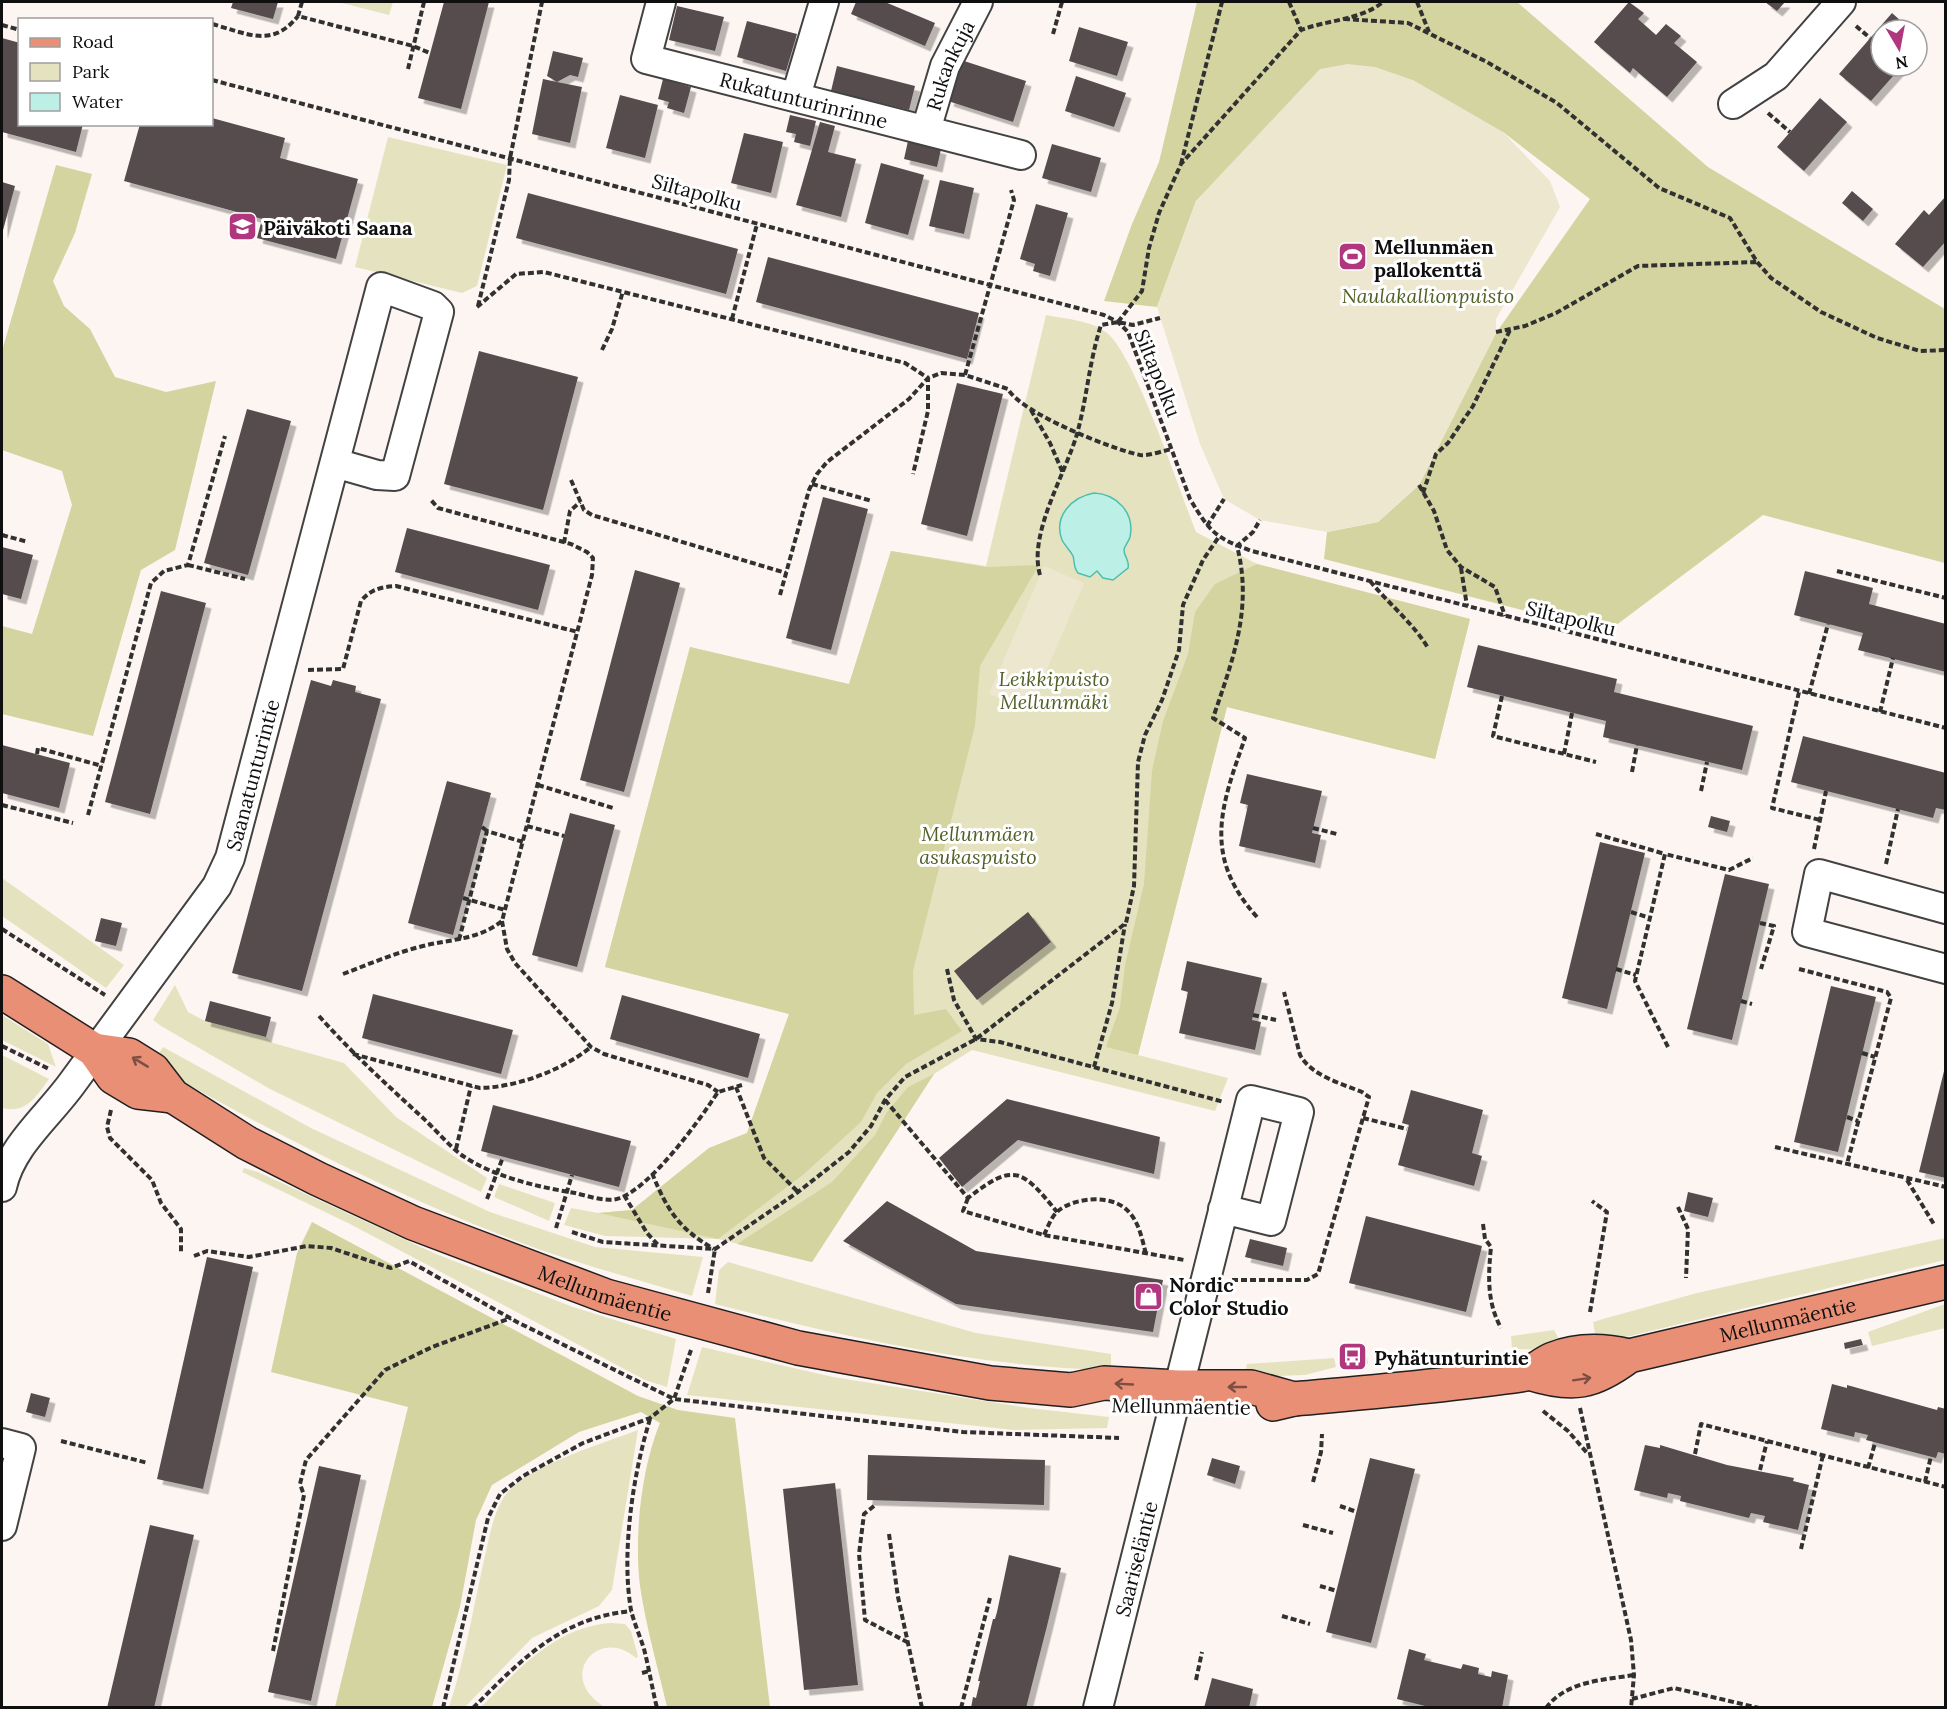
<svg xmlns="http://www.w3.org/2000/svg" width="1947" height="1709" font-family="Lora,serif">
  <defs>
    <filter id="shadow"><feDropShadow dx="5.5" dy="5.5" stdDeviation="0" flood-color="#0004"/></filter>
  </defs>
  <rect width="100%" height="100%" fill="#fdf5f2"/>
  <path fill="#e5e3bf" d="M338,2H393L389,15Z
    M388,137L507,165L477,286L462,293L355,267Z
    M1046,315C1065,319 1091,320 1107,333C1135,355 1180,492 1196,532L1257,564L1470,619L1435,759L1227,707L1138,1055L1228,1078L1215,1111L972,1050L934,1074L812,1262L718,1239L605,1236L564,1225L571,1208L598,1213L632,1210L709,1148L747,1133L789,1014L605,967L690,647L849,685L891,551L986,566Z
    M2,878L124,965L106,988L2,916Z
    M175,985L188,1012L205,1021L266,1037L273,1043L344,1063L396,1117L487,1178L481,1192L270,1089L161,1026L153,1020Z
    M2,1015L48,1044L56,1067L2,1040Z
    M163,1047L311,1128L490,1212L595,1247L703,1257L692,1296C642,1281 590,1267 541,1250C405,1201 277,1136 152,1064Z
    M2,1055L49,1079C36,1097 26,1114 2,1108Z
    M244,1168L258,1172L436,1254L573,1307L676,1339L667,1387L645,1380L350,1224L242,1172Z
    M499,1184L555,1203L549,1221L494,1197Z
    M1945,1238V1260L1597,1344L1593,1322L1603,1319L1697,1293Z
    M728,1262L976,1333L1111,1354V1370C977,1367 844,1337 715,1304L719,1270Z
    M1945,1304V1328L1872,1346L1868,1332Z
    M1554,1330L1565,1350L1512,1349L1511,1336Z
    M702,1347L833,1377L1029,1408L1109,1417L1107,1428L1014,1430L687,1395Z
    M1334,1358L1336,1367L1305,1375L1244,1377L1247,1364Z
    M638,1430L612,1590L599,1606L532,1638L465,1707H449C465,1659 473,1609 484,1560C489,1539 493,1512 506,1494C527,1466 604,1443 638,1430Z
    M611,1623L625,1624L631,1631L638,1656L636,1658C598,1625 555,1678 605,1707H481C518,1670 554,1627 611,1623Z"/>
  <path fill="#d3d4a0" d="M1197,2H1517L1708,167L1945,309V563L1763,515L1607,632L1324,559L1327,532L1378,522L1419,485L1496,333L1590,199L1503,132L1240,156L1196,201L1157,307L1104,301L1132,224L1159,162Z
    M56,165L92,174L75,233L53,281L64,306L90,329L115,377L166,392L216,381L175,550L141,570L93,736L2,714V626L32,634L72,505L62,471L2,450V351Z
    M891,551L986,567L1039,565L980,666L975,726L913,971L914,1015L946,1009L962,1031L906,1064L877,1093L861,1122L804,1174L718,1239L598,1213L632,1210L709,1148L747,1133L789,1014L605,967L690,647L849,684Z
    M1257,564L1470,619L1435,759L1227,707L1138,1055L1106,1047L1120,1007L1125,965L1144,884L1152,771L1163,721L1188,654L1195,612L1215,584Z
    M934,1074L812,1262L737,1244L832,1182L875,1135L887,1112L908,1087Z
    M312,1222L638,1396L678,1410L735,1418L770,1707H667C658,1668 646,1627 640,1586C634,1537 641,1469 660,1423L641,1412L579,1432L492,1485L476,1520L460,1607L432,1707H335L408,1407L271,1372L297,1253Z"/>
  <path fill="#ede7d0" d="M1348,64L1375,67L1413,80L1503,132L1550,181L1560,207L1496,319V333L1419,485L1378,522L1327,532L1260,520L1224,499L1200,444L1157,307L1196,201L1320,69Z
    M1044,566L1084,583L1029,711L989,694Z"/>
  <path fill="#bcf0e7" stroke="#4bbfae" stroke-width="1.5" d="M1094,493C1117,494 1135,513 1130,537C1129,541 1124,547 1124,550C1124,557 1130,560 1128,568L1113,580L1103,578L1097,571L1090,577L1078,573C1073,567 1075,562 1073,556C1070,550 1065,546 1062,540C1053,516 1072,497 1094,493Z"/>
  <path fill="#564c4e" filter="url(#shadow)" d="M233,2H278L273,19L231,8Z
    M444,2H489L461,109L418,98Z
    M856,2H885L935,23L925,46L851,14Z
    M1629,2L1644,13L1638,19L1656,35L1666,24L1681,36L1674,43L1697,62L1667,97L1633,68L1630,73L1594,42Z
    M1765,2H1785L1777,11Z
    M677,6L724,17L715,51L669,40Z
    M1892,13L1911,30H1881V66H1902L1871,101L1839,74Z
    M747,21L797,34L786,71L737,57Z
    M1079,27L1128,42L1117,76L1069,61Z
    M2,38L20,43V124H83L76,152L2,132Z
    M553,51L583,58L578,77L570,75L557,82L582,87L570,143L532,134L543,79L557,82L547,76Z
    M961,60L1026,81L1013,122L948,101Z
    M837,66L915,86L909,110L831,91Z
    M1076,76L1126,93L1114,127L1065,111Z
    M663,79L691,87L684,113L667,108L669,102L658,99Z
    M620,95L658,105L645,158L606,148Z
    M1820,98L1847,122L1804,171L1777,147Z
    M790,115L816,121L810,146L794,142L796,134L786,132Z
    M212,118L285,138L280,158L358,179L336,259L257,238L262,219L124,181L140,124H212Z
    M820,122L835,126L828,152L856,159L841,217L796,205Z
    M744,133L783,142L771,193L731,183Z
    M908,141L941,149L937,167L904,159Z
    M1052,144L1101,158L1091,192L1042,178Z
    M881,163L924,175L908,235L865,223Z
    M940,180L974,188L964,234L929,226Z
    M2,182L15,186L2,234Z
    M1852,191L1873,209L1863,221L1842,203Z
    M528,193L738,249L726,294L516,238Z
    M1946,196V241L1923,267L1895,244L1924,210L1929,215Z
    M1036,204L1068,213L1050,276L1033,271L1035,264L1020,259Z
    M768,257L979,313L967,359L756,302Z
    M479,351L578,377L543,510L444,484Z
    M957,383L1003,394L967,536L921,524Z
    M247,409L291,421L248,575L204,563Z
    M823,497L868,509L831,650L786,638Z
    M407,528L550,565L538,610L395,572Z
    M2,547L33,555L21,599L2,594Z
    M635,570L680,583L624,792L580,780Z
    M1805,571L1873,588L1869,604L1946,624V672L1858,650L1863,633L1794,615Z
    M161,591L206,603L150,814L105,802Z
    M1478,645L1617,679L1614,692L1753,726L1742,770L1603,737L1606,721L1467,687Z
    M311,680L331,686L333,680L356,686L355,692L381,699L302,991L232,973Z
    M1803,736L1946,773V810L1936,808L1933,818L1791,782Z
    M2,745L70,763L59,808L2,793Z
    M1247,774L1322,791L1312,833L1321,835L1315,863L1239,846L1248,805L1240,803Z
    M447,781L491,793L453,935L408,923Z
    M570,813L615,825L577,967L532,955Z
    M1711,816L1730,821L1727,832L1708,827Z
    M1600,842L1645,853L1607,1009L1562,998Z
    M1725,874L1769,884L1732,1040L1687,1029Z
    M1028,912L1051,942L977,1000L954,971Z
    M101,918L122,923L116,946L95,941Z
    M1187,961L1262,978L1252,1020L1261,1022L1255,1050L1179,1033L1188,992L1181,990Z
    M1831,986L1876,997L1838,1152L1794,1142Z
    M373,994L513,1030L501,1074L362,1038Z
    M622,995L760,1034L748,1078L610,1039Z
    M210,1001L271,1017L266,1037L205,1021Z
    M1946,1063V1178L1919,1172Z
    M1411,1090L1483,1110L1472,1153L1482,1156L1474,1186L1398,1165L1409,1125L1402,1123Z
    M1007,1099L1160,1137L1154,1174L1018,1140L962,1187L939,1158Z
    M493,1105L631,1141L619,1187L481,1151Z
    M1688,1192L1713,1198L1708,1217L1684,1211Z
    M887,1201L976,1251L1163,1280L1153,1332L956,1304L843,1241Z
    M1366,1216L1482,1246L1466,1312L1349,1283Z
    M1250,1239L1287,1248L1283,1266L1245,1257Z
    M207,1257L253,1267L203,1489L157,1479Z
    M1861,1339L1863,1345L1845,1349L1844,1343Z
    M1361,1352L1362,1358L1344,1361V1354Z
    M1832,1384L1847,1388V1385L1937,1410L1938,1407L1946,1409V1454L1938,1452L1936,1458L1866,1440L1868,1435L1855,1432L1854,1437L1821,1429Z
    M31,1393L50,1398L45,1417L26,1412Z
    M1645,1445L1660,1448V1445L1727,1465L1794,1478L1793,1481L1809,1485L1798,1530L1763,1522L1765,1516L1751,1513L1749,1518L1680,1501L1681,1496L1668,1493L1667,1498L1634,1490Z
    M868,1455L1045,1460L1044,1505L867,1500Z
    M1212,1458L1240,1466L1235,1484L1207,1475Z
    M1370,1458L1415,1469L1371,1643L1326,1632Z
    M319,1466L361,1475L311,1701L268,1692Z
    M835,1483L858,1685L804,1690L783,1489Z
    M150,1525L194,1535L154,1708H107Z
    M1009,1555L1061,1568L1047,1626L1026,1708H971L973,1697L976,1698L980,1681H978L993,1619H995L997,1612Z
    M1409,1649L1426,1654L1424,1660L1461,1669L1463,1664L1479,1668L1478,1674L1491,1677L1492,1671L1508,1675L1502,1708H1433L1397,1699Z
    M1212,1678L1253,1689L1249,1708H1204Z"/>
  <g fill="none" stroke-linecap="round" stroke-linejoin="round">
    <defs>
      <g id="minor">
        <path id="s1" d="M661,2L646,59L1021,155"/>
        <path d="M796,96L824,2"/>
        <path d="M1733,104L1776,76L1841,2"/>
        <path id="s2" d="M926,130L945,66L978,2"/>
        <path d="M1946,909L1819,874L1807,932L1946,969"/>
        <path id="s3" d="M2,1187C11,1145 48,1117 73,1082C120,1017 169,952 217,886L230,858L381,287L433,306L439,312L395,476L377,475L335,463"/>
        <path d="M2,1443L21,1448L2,1526"/>
        <path id="s4" d="M1098,1708L1251,1100L1299,1112L1271,1221L1223,1209"/>
      </g>
      <g id="major">
        <path d="M2,992L94,1050L113,1077L138,1092L173,1096"/>
        <path id="s5" d="M94,1050L129,1055L153,1070L173,1096L247,1143L318,1179L413,1223L606,1296L798,1348L990,1383L1071,1390L1104,1383L1178,1387H1251L1294,1399"/>
        <path id="s6" d="M1529,1373C1573,1387 1593,1383 1629,1356L1946,1282"/>
        <path d="M1273,1404L1294,1399C1370,1392 1445,1386 1521,1375C1534,1373 1541,1364 1553,1359C1578,1349 1604,1350 1629,1356"/>
      </g>
    </defs>
    <use href="#minor" stroke="#424242" stroke-width="32"/>
    <use href="#major" stroke="#202020" stroke-width="36"/>
    <path stroke="#313131" stroke-width="4" stroke-dasharray="6 3" stroke-linecap="butt" d="M302,2L298,16L413,46L430,53
      M1289,2L1301,30
      M1417,2L1429,32
      M195,19V20
      M1344,19L1408,23L1487,62L1557,103L1659,188L1730,218L1757,262L1771,278L1821,312L1877,338L1920,351L1946,350
      M212,24C246,33 272,49 298,16
      M2,25L20,30
      M1856,26L1870,38
      M1053,34L1062,2
      M408,69L424,2
      M212,80L1104,315L1118,322L1128,332L1190,499C1210,532 1215,538 1252,551L1946,728
      M1768,113L1790,132
      M1181,164L1222,2
      M478,306L509,180L510,158L542,2
      M477,307L516,274L544,272L905,363L928,378V411L913,474
      M732,319L757,224
      M1118,322L1142,291L1149,248L1159,213L1181,164L1301,30C1327,20 1361,20 1383,2
      M1496,332L1525,326L1556,313L1638,266L1757,262
      M602,350L612,329L623,291
      M965,375L1014,200L1011,190
      M1031,410L1050,443L1063,473
      M571,480L584,510L592,515L786,573
      M812,484L872,501
      M1419,485L1434,511L1447,550L1461,567L1495,587L1505,616
      M1423,493L1436,454L1448,443L1473,406L1510,330
      M1207,526L1224,499
      M2,535L28,542
      M564,543L570,511L580,502
      M188,565L245,579
      M1461,568L1467,606
      M1837,571L1946,598
      M1040,575C1028,534 1065,475 1077,434C1087,398 1089,362 1101,325L1118,322L1133,325L1160,318
      M1370,581C1389,604 1413,623 1428,648
      M780,595L809,490L817,474L827,462L909,399L928,378L941,373L965,375L1008,389C1021,413 1111,449 1140,455C1149,456 1162,451 1172,449
      M308,670L343,669L361,601C371,589 381,587 396,586L578,632
      M1799,692L1772,808L1820,820
      M1809,694L1828,624
      M1502,696L1493,736L1596,762
      M1880,712L1893,658
      M37,754L38,748L102,766
      M1564,754L1572,713
      M1632,772L1637,745
      M538,785L613,808
      M1701,791L1707,762
      M2,805L73,823
      M88,815L151,583L164,571L188,565L225,436
      M527,826L564,836
      M482,827L487,831
      M1313,828L1337,834
      M1596,834L1665,854
      M1814,849L1826,791
      M1886,864L1898,809
      M463,898L505,910
      M1631,912L1650,918
      M1257,917C1202,856 1221,806 1245,738L1213,718C1233,659 1253,608 1237,546L1253,532L1260,520
      M502,921L507,949L515,963L591,1047L604,1054L708,1085L718,1092
      M1760,923L1774,926L1761,969
      M2,929L105,995
      M459,940L487,831L523,842
      M947,969L954,1000L976,1039L1000,1042L1224,1102
      M1616,969L1636,975
      M1799,969L1887,992L1891,998L1847,1164
      M343,974C369,964 395,953 423,946C451,939 478,940 502,921L592,575L593,558L587,552L571,544L438,508L431,500
      M1741,1001L1752,1004
      M1253,1015L1276,1020
      M319,1016C352,1053 387,1085 423,1118C436,1130 449,1146 463,1156C494,1177 538,1187 575,1193C588,1196 607,1203 620,1198C652,1186 699,1121 718,1092L742,1085
      M2,1046L49,1069
      M1668,1047L1635,981L1665,854L1729,870L1753,858
      M1862,1053L1875,1057
      M353,1054L480,1088C517,1087 561,1071 591,1047
      M1094,1067L1112,1003L1125,924
      M736,1087L764,1158L798,1192
      M885,1100L968,1198C1014,1162 1022,1169 1057,1212
      M111,1110L107,1127L110,1138L152,1180L161,1203L181,1229V1253
      M1847,1117L1858,1121
      M1363,1118L1407,1129
      M1775,1147L1946,1187
      M456,1149L471,1086
      M652,1173C667,1210 679,1229 714,1249
      M1907,1180L1935,1226
      M624,1195L647,1233L659,1246
      M968,1198L963,1211L1044,1235L1184,1260
      M487,1199L503,1157
      M1678,1207L1688,1229L1686,1278
      M1483,1224L1485,1239L1491,1247C1488,1277 1487,1302 1501,1328
      M556,1228L572,1175
      M572,1232L603,1242L715,1249L798,1192L849,1152L871,1126L885,1100L905,1077L976,1039L1126,923L1134,886L1138,762L1145,735L1162,700L1179,650L1183,605L1203,560L1218,538
      M1044,1235C1048,1227 1051,1217 1058,1211C1075,1197 1112,1194 1128,1211C1139,1222 1142,1239 1146,1254
      M194,1256L207,1251L249,1257L307,1246L331,1248L391,1268L409,1261L517,1322L674,1399L963,1432L1119,1438
      M1232,1280H1307L1318,1274L1369,1097L1362,1092C1340,1083 1312,1076 1300,1055L1284,992
      M708,1293L715,1249
      M1590,1312L1607,1212L1592,1201
      M1580,1408L1631,1640L1634,1675L1631,1708
      M1543,1411L1568,1431L1588,1454
      M650,1419C633,1474 621,1553 631,1610C634,1623 640,1636 644,1649C649,1668 652,1688 657,1708
      M61,1441L148,1463
      M1695,1454L1701,1424L1946,1487
      M1868,1468L1875,1443
      M1760,1470L1767,1441
      M1313,1482L1321,1452L1322,1434
      M1925,1482L1931,1456
      M874,1506L864,1514L859,1554L865,1620L907,1642
      M1340,1506L1357,1512
      M1303,1525L1333,1533
      M889,1534L898,1597L922,1708
      M1801,1549L1823,1455
      M1320,1586L1337,1591
      M1282,1616L1310,1624
      M273,1651L304,1495L300,1484L306,1460L385,1370L432,1347L511,1318
      M642,1673L649,1671
      M1196,1680L1202,1652
      M1632,1699L1674,1688L1759,1708
      M443,1708L488,1518L500,1494L523,1476L583,1443L650,1418L674,1399L691,1350
      M473,1708C521,1660 560,1618 631,1611
      M609,1708V1707
      M961,1708L990,1598
      M1546,1708C1566,1681 1603,1680 1634,1675"/>
    <use href="#minor" stroke="#fff" stroke-width="28"/>
    <use href="#major" stroke="#e98f76" stroke-width="33"/>
  </g>
  <defs><path id="oneway-shaft" d="M-6 0H5M1.5-3L5.5 0L1.5 3" fill="none" stroke-width="1.6" stroke-linecap="round" stroke-linejoin="round" transform="scale(1.5)"/></defs>
  <g stroke="#7c4f42">
    <use href="#oneway-shaft" transform="translate(140 1062) rotate(-149)"/>
    <use href="#oneway-shaft" transform="translate(1582 1379) rotate(-9)"/>
    <use href="#oneway-shaft" transform="translate(1124 1384) rotate(-177)"/>
    <use href="#oneway-shaft" transform="translate(1237 1387) rotate(180)"/>
  </g>
  <defs>
    <symbol id="school-square" viewBox="-11 -11 22 22"><rect x="-9" y="-9" width="18" height="18" rx="4" fill="#b0367d" stroke="#fff"/><path d="M0-5L7-2L0 1L-7-2ZM-4 1L0 2.5L4 1V4Q0 6-4 4Z" fill="#fff"/></symbol>
    <symbol id="stadium-square" viewBox="-11 -11 22 22"><rect x="-9" y="-9" width="18" height="18" rx="4" fill="#b0367d" stroke="#fff"/><path d="M0-5a6.5 5 0 1 0 0 10a6.5 5 0 1 0 0-10ZM-3.5-1.8h7v3.6h-7Z" fill="#fff"/></symbol>
    <symbol id="shop-square" viewBox="-11 -11 22 22"><rect x="-9" y="-9" width="18" height="18" rx="4" fill="#b0367d" stroke="#fff"/><path d="M-5-2.5h2.3a2.7 3.5 0 0 1 5.4 0H5L5.5 6h-11ZM-1.5-2.5h3a1.5 2.3 0 0 0-3 0Z" fill="#fff"/></symbol>
    <symbol id="bus-square" viewBox="-11 -11 22 22"><rect x="-9" y="-9" width="18" height="18" rx="4" fill="#b0367d" stroke="#fff"/><path d="M-5-6H5V4H4V6H2V4H-2V6H-4V4H-5ZM-3.5-4V0h7V-4ZM-3.5 1.2v1.5H-2V1.2ZM2 1.2v1.5H3.5V1.2Z" fill="#fff"/></symbol>
  </defs>
  <g fill-rule="evenodd">
    <use href="#school-square" x="226" y="210" width="33" height="33"/>
    <use href="#stadium-square" x="1336" y="240" width="33" height="33"/>
    <use href="#shop-square" x="1132" y="1280" width="33" height="33"/>
    <use href="#bus-square" x="1336" y="1340" width="33" height="33"/>
  </g>
  <g text-anchor="middle" dominant-baseline="central" stroke-width="6" stroke-linejoin="round" paint-order="stroke">
    <g font-size="20" fill="#0f0f0f" stroke="#fff">
      <text stroke="none"><textPath href="#s2" startOffset="69">Rukankuja</textPath></text>
      <text stroke="none"><textPath href="#s1" startOffset="222">Rukatunturinrinne</textPath></text>
      <text transform="translate(697 192) rotate(15)">Siltapolku</text>
      <text transform="translate(1158 373) rotate(68)">Siltapolku</text>
      <text transform="translate(1571 618) rotate(14)">Siltapolku</text>
      <text stroke="none"><textPath href="#s3" startOffset="488">Saanatunturintie</textPath></text>
      <text stroke="none"><textPath href="#s5" startOffset="573">Mellunmäentie</textPath></text>
      <text stroke="none"><textPath href="#s6" startOffset="270">Mellunmäentie</textPath></text>
      <text transform="translate(1181 1406) rotate(1)">Mellunmäentie</text>
      <text stroke="none"><textPath href="#s4" startOffset="154">Saariseläntie</textPath></text>
    </g>
    <g font-size="20" font-weight="bold" fill="#0f0f0f" stroke="#fff" text-anchor="start">
      <text x="263" y="227">Päiväkoti Saana</text>
      <text x="1374" y="246">Mellunmäen<tspan x="1374" dy="23">pallokenttä</tspan></text>
      <text x="1169" y="1284">Nordic<tspan x="1169" dy="23">Color Studio</tspan></text>
      <text x="1374" y="1357">Pyhätunturintie</text>
    </g>
    <g font-size="20" font-style="italic" fill="#516026" stroke="#fff">
      <text x="1428" y="295">Naulakallionpuisto</text>
      <text x="1054" y="678">Leikkipuisto<tspan x="1054" dy="23">Mellunmäki</tspan></text>
      <text x="978" y="833">Mellunmäen<tspan x="978" dy="23">asukaspuisto</tspan></text>
    </g>
  </g>
  <rect width="1947" height="1709" fill="none" stroke="#0f0f0f" stroke-width="6"/>
  <rect x="18" y="18" width="195" height="108" fill="#ffffff" stroke="#9f9f9f" stroke-width="1.5"/>
  <rect x="30" y="38" width="30" height="9" fill="#e98f76" stroke="#9f9f9f" stroke-width="1.5"/>
  <text x="72" y="48" font-size="18" fill="#0f0f0f">Road</text>
  <rect x="30" y="63" width="30" height="18" fill="#e5e3bf" stroke="#9f9f9f" stroke-width="1.5"/>
  <text x="72" y="78" font-size="18" fill="#0f0f0f">Park</text>
  <rect x="30" y="93" width="30" height="18" fill="#bcf0e7" stroke="#9f9f9f" stroke-width="1.5"/>
  <text x="72" y="108" font-size="18" fill="#0f0f0f">Water</text>
  <g transform="translate(1899 48) rotate(170)"><circle r="28" fill="#ffffff" stroke="#9f9f9f" stroke-width="1.5"/>
  <path d="M0-4.5L10 22L0 15L-10 22Z" fill="#b0367d"/>
  <text y="-9" font-size="16" font-weight="bold" text-anchor="middle" fill="#0f0f0f">N</text>
  </g>
</svg>
